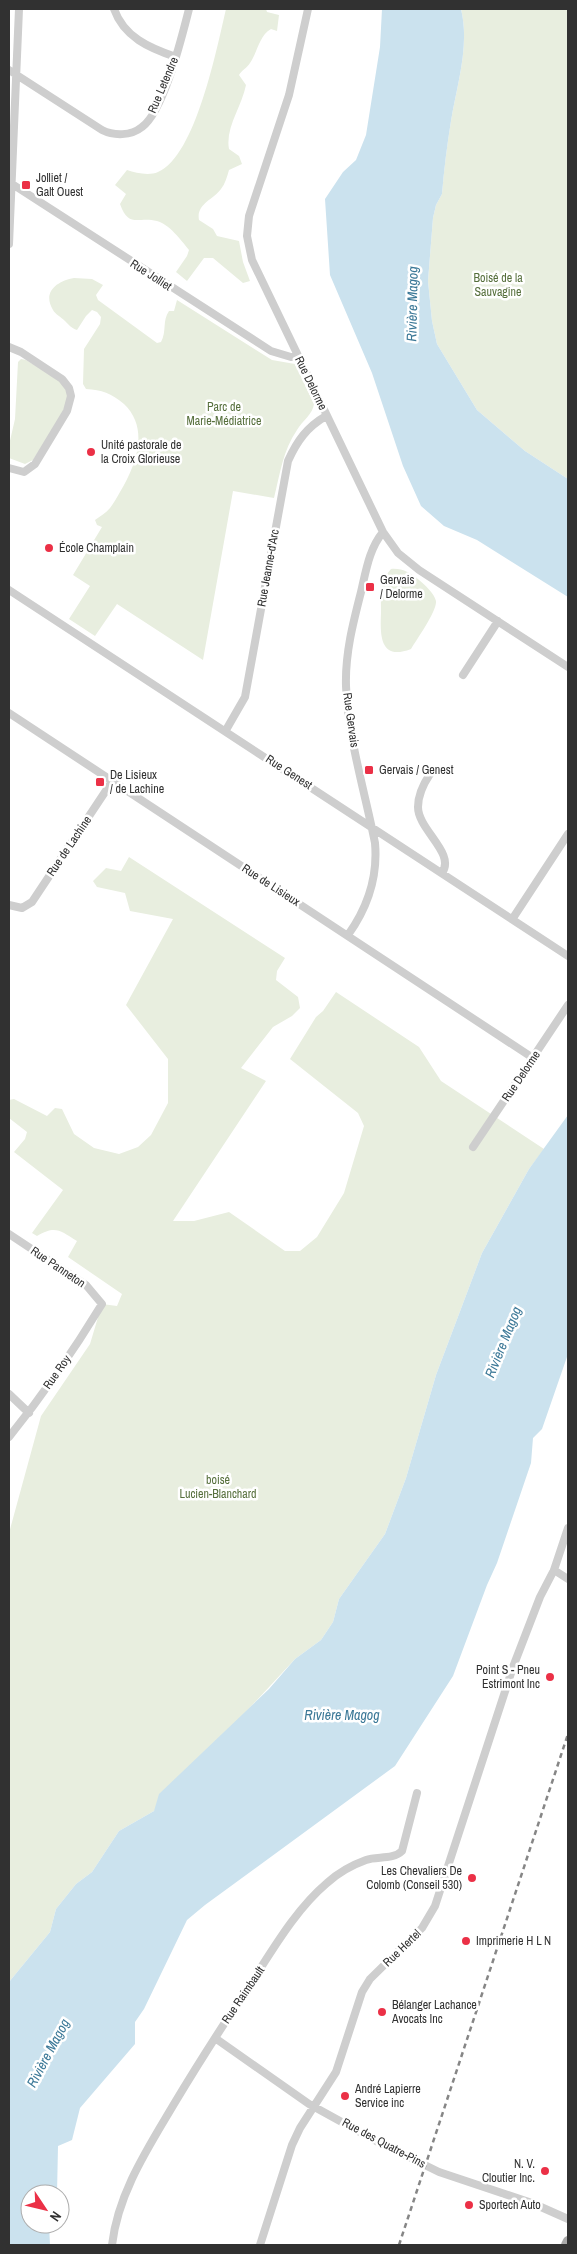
<svg xmlns="http://www.w3.org/2000/svg" width="577" height="2254" font-family="'Archivo Narrow',sans-serif">
  <rect width="100%" height="100%" fill="#fff"/>
  <path fill="#e8eedf" d="M226,9H266L267,12L279,15L277,31L271,29C259,36 258,51 250,63C247,68 242,70 239,75L246,85C242,106 225,128 229,149L239,156L242,164L229,170C227,177 225,184 221,189C213,200 196,204 199,220L213,229L217,236L239,241L243,262L250,281L243,283L213,258H204L187,281L176,272L187,256L189,250C181,240 169,224 157,221C138,216 129,229 120,204L126,194L115,185L127,170C136,173 149,176 158,172C196,156 217,47 226,9Z
    M461,9H568V479L525,451L477,410L437,344L432,321L428,281L433,218L436,205L442,194C444,169 447,145 451,121C457,84 470,46 461,9Z
    M74,278L92,279L103,285L96,295L98,300L157,343L161,342C167,331 162,321 169,311H174L177,300L272,360L295,364L314,404C313,414 302,421 297,430C283,450 280,474 274,498L233,491L203,660L117,604L95,636L69,619L90,586L73,575L102,527L97,525L95,520C100,516 106,513 110,508C114,503 117,497 120,492C136,465 150,429 124,404C111,393 102,390 86,389L83,384L84,349L100,324L101,317L97,312L92,310L86,316L77,330C71,328 69,325 65,321C61,317 55,314 53,310C42,292 57,281 74,278Z
    M21,359L26,360C38,368 58,375 65,387C76,404 42,445 33,460L25,464L9,458V445L15,419L18,362Z
    M391,569C402,568 411,573 419,580C425,585 434,593 436,601C437,611 417,639 411,649C380,661 380,636 381,613C381,597 379,582 391,569Z
    M129,857L285,958L277,971L276,980L298,997L300,1008L292,1016L273,1027L241,1068L266,1081L173,1221H194L229,1212L285,1251H300L317,1237L344,1193L364,1126L358,1113L290,1059L316,1017L323,1011L336,992L419,1047L441,1081L544,1149L529,1169L482,1253L436,1375L406,1478L385,1534L339,1599L333,1622L321,1640L295,1659L154,1811L119,1831L92,1872L76,1884L56,1909L50,1932L9,1982V1533L41,1416L90,1344L102,1304L117,1306L122,1294L68,1257L77,1241C60,1231 56,1225 37,1236L32,1233L63,1190L14,1152L25,1139L27,1132L9,1118V1100L14,1099L47,1116L55,1108L62,1109L74,1134L94,1148L119,1154L138,1147L151,1135L168,1103V1059L126,1005L173,919L130,911L125,893L97,887L93,881L106,868L121,871Z"/>
  <path fill="#cbe2ee" d="M382,9H461C470,46 457,84 451,121C447,145 444,170 442,194L436,205L433,218L428,281L432,321L437,344L477,410L525,451L568,479V597L477,540L444,526L421,506L403,466L372,373L330,275L325,199L343,172L356,160L366,135L380,47Z
    M568,1115V1354L542,1429L533,1438L531,1463L497,1563L487,1585L453,1676L395,1766L205,1905L187,1920L144,2009L135,2022V2044L80,2108L72,2140L58,2146L57,2194H30V2224H49L50,2245H9V1982L50,1932L56,1909L76,1884L92,1872L119,1831L154,1811L159,1794L269,1689L295,1659L321,1640L333,1622L339,1599L385,1534L406,1478L436,1375L482,1253L529,1169Z"/>
  <g fill="none" stroke-linecap="round" stroke-linejoin="round">
    <path stroke="#cecece" stroke-width="8" d="M114,9C124,37 149,48 176,57
      M308,9L289,95L249,216L247,236L252,260L383,532L398,553L419,570L568,667
      M9,70L102,130C114,136 131,136 142,127C164,111 182,36 189,9
      M9,182L271,351L291,357L297,355
      M9,244L19,9
      M9,347L21,352L62,379L69,388L71,396L67,411L35,464L24,472L9,468
      M9,590L568,956
      M463,675L498,621
      M9,713L533,1058
      M226,730L245,697L288,461C297,441 307,427 326,416
      M430,774C424,783 418,795 418,807C418,830 456,853 442,873
      M9,905L22,908L32,902L113,780
      M513,918L568,834
      M348,935C368,907 378,877 375,843C365,792 348,738 346,686C345,654 353,623 361,592C366,571 369,549 383,532
      M473,1147L568,1005
      M9,1234L86,1285L102,1304C74,1350 43,1395 9,1437
      M9,1394L29,1413
      M554,1570L568,1579
      M215,2038L309,2104L378,2142L439,2172L532,2203L568,2219
      M112,2245C118,2193 148,2148 174,2104C198,2064 223,2025 249,1986C272,1951 295,1910 327,1883C338,1873 352,1865 366,1860C377,1856 393,1860 402,1851L417,1793
      M260,2245L292,2145L300,2128L336,2072L362,1992L370,1979L422,1928L435,1906L513,1667L540,1597L554,1570L568,1528"/>
    <path stroke="#a9a9a9" stroke-width="10" d="M566,2245L568,2241"/>
    <path stroke="#868686" stroke-width="2.5" stroke-dasharray="5 4" stroke-linecap="butt" d="M399,2245L568,1734"/>
  </g>
  <g fill="#eb3046" stroke="#fff" stroke-width="2">
    <rect x="21" y="180" width="10" height="10" rx="2.5"/>
    <circle cx="91" cy="452" r="5"/>
    <circle cx="49" cy="548" r="5"/>
    <rect x="365" y="582" width="10" height="10" rx="2.5"/>
    <rect x="364" y="765" width="10" height="10" rx="2.5"/>
    <rect x="95" y="777" width="10" height="10" rx="2.5"/>
    <circle cx="550" cy="1677" r="5"/>
    <circle cx="472" cy="1878" r="5"/>
    <circle cx="466" cy="1941" r="5"/>
    <circle cx="382" cy="2012" r="5"/>
    <circle cx="345" cy="2096" r="5"/>
    <circle cx="545" cy="2171" r="5"/>
    <circle cx="469" cy="2205" r="5"/>
  </g>
  <g text-anchor="middle" dominant-baseline="central" stroke-width="5" stroke-linejoin="round" paint-order="stroke">
    <g font-size="12" fill="#313131" stroke="#fff">
      <text transform="translate(163 85) rotate(-67)">Rue Letendre</text>
      <text transform="translate(151 275) rotate(33)">Rue Jolliet</text>
      <text transform="translate(311 383) rotate(64)">Rue Delorme</text>
      <text transform="translate(268 568) rotate(-80)">Rue Jeanne-d'Arc</text>
      <text transform="translate(351 720) rotate(82)">Rue Gervais</text>
      <text transform="translate(289 772) rotate(33)">Rue Genest</text>
      <text transform="translate(69 846) rotate(-56)">Rue de Lachine</text>
      <text transform="translate(271 885) rotate(33)">Rue de Lisieux</text>
      <text transform="translate(521 1076) rotate(-56)">Rue Delorme</text>
      <text transform="translate(58 1267) rotate(34)">Rue Panneton</text>
      <text transform="translate(57 1372) rotate(-55)">Rue Roy</text>
      <text transform="translate(402 1948) rotate(-44)">Rue Hertel</text>
      <text transform="translate(243 1995) rotate(-56)">Rue Raimbault</text>
      <text transform="translate(384 2143) rotate(28)">Rue des Quatre-Pins</text>
    </g>
    <g font-size="12" fill="#313131" stroke="#fff" text-anchor="start">
      <text x="36" y="178">Jolliet /<tspan x="36" dy="14">Galt Ouest</tspan></text>
      <text x="101" y="445">Unité pastorale de<tspan x="101" dy="14">la Croix Glorieuse</tspan></text>
      <text x="59" y="548">École Champlain</text>
      <text x="380" y="580">Gervais<tspan x="380" dy="14">/ Delorme</tspan></text>
      <text x="379" y="770">Gervais / Genest</text>
      <text x="110" y="775">De Lisieux<tspan x="110" dy="14">/ de Lachine</tspan></text>
      <text x="540" y="1670" text-anchor="end">Point S - Pneu<tspan x="540" dy="14">Estrimont Inc</tspan></text>
      <text x="462" y="1871" text-anchor="end">Les Chevaliers De<tspan x="462" dy="14">Colomb (Conseil 530)</tspan></text>
      <text x="476" y="1941">Imprimerie H L N</text>
      <text x="392" y="2005">Bélanger Lachance<tspan x="392" dy="14">Avocats Inc</tspan></text>
      <text x="355" y="2089">André Lapierre<tspan x="355" dy="14">Service inc</tspan></text>
      <text x="535" y="2164" text-anchor="end">N. V.<tspan x="535" dy="14">Cloutier Inc.</tspan></text>
      <text x="479" y="2205">Sportech Auto</text>
    </g>
    <g font-size="12" fill="#566f3c" stroke="#fff">
      <text x="498" y="278">Boisé de la<tspan x="498" dy="14">Sauvagine</tspan></text>
      <text x="224" y="407">Parc de<tspan x="224" dy="14">Marie-Médiatrice</tspan></text>
      <text x="218" y="1480">boisé<tspan x="218" dy="14">Lucien-Blanchard</tspan></text>
    </g>
    <g font-size="14" font-style="italic" fill="#3b7897" stroke="#fff">
      <text transform="translate(412 304) rotate(-89)">Rivière Magog</text>
      <text transform="translate(503 1342) rotate(-68)">Rivière Magog</text>
      <text x="342" y="1715">Rivière Magog</text>
      <text transform="translate(48 2053) rotate(-62)">Rivière Magog</text>
    </g>
  </g>
  <rect width="577" height="2254" fill="none" stroke="#313131" stroke-width="20"/>
  <g transform="translate(45 2209) rotate(125)"><circle r="24" fill="#ffffff" stroke="#adadad"/>
  <path d="M0-4L9 19L0 12L-9 19Z" fill="#eb3046"/>
  <text y="-8" font-size="14" font-weight="bold" text-anchor="middle" fill="#313131">N</text>
  </g>
</svg>
